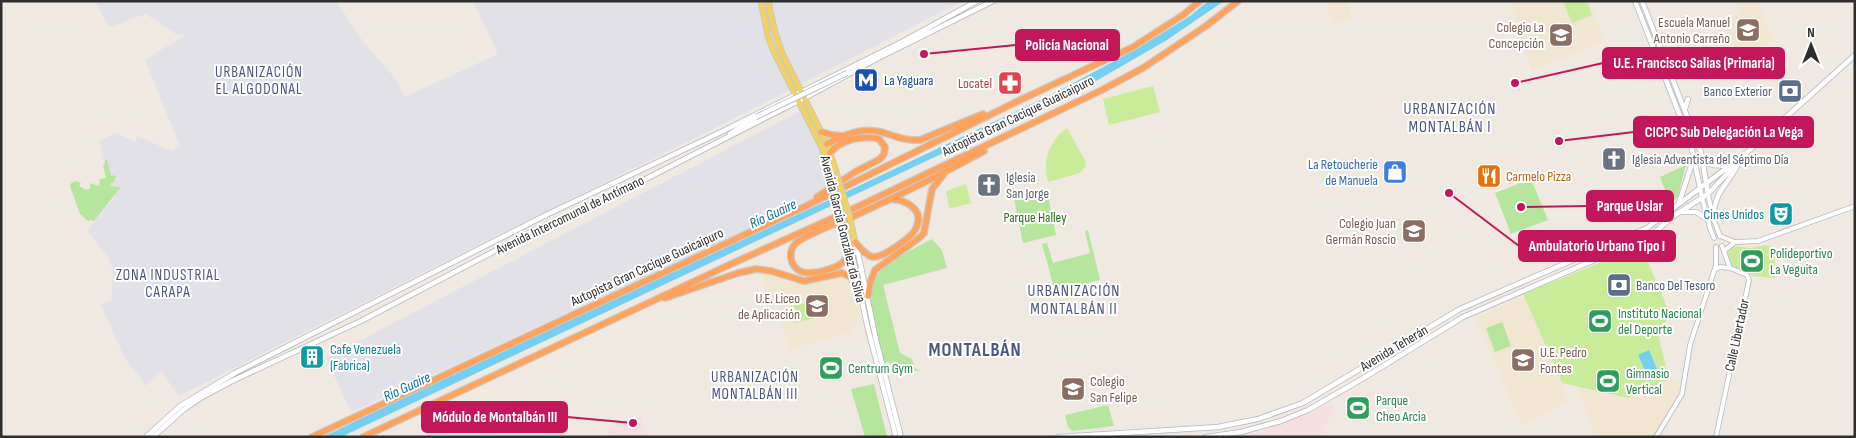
<svg xmlns="http://www.w3.org/2000/svg" width="1856" height="438" font-family="'Sofia Sans Condensed',sans-serif">
  <rect width="100%" height="100%" fill="#efe9e1"/>
  <path fill="#e3e1e8" d="M95,1H336L362,40L393,76L405,97L498,54L473,1H963L715,128L388,290L179,396L161,371L145,386L141,378L125,359L101,305L111,300L113,278L112,268L108,257L88,232L93,223L115,197L107,178L99,141L116,133L136,142L137,136L172,151L180,146L145,60L185,35L176,34L146,14L109,27Z
    M802,110L821,145L834,184L829,189L803,205L351,412L326,358Z"/>
  <path fill="#f0e6d1" d="M1326,1H1347L1352,19L1332,25Z
    M1510,1H1589L1605,41L1531,71Z
    M1736,1H1757L1773,41L1738,55L1724,19L1740,13Z
    M758,269L798,280L841,273L849,279L853,286L859,313L857,322L849,333L790,349L779,311Z
    M1524,297L1569,402L1522,425L1476,318Z
    M1670,379L1683,384L1679,395L1664,418L1655,437H1595L1578,386L1628,398Z"/>
  <path fill="#f5dfe0" d="M1330,404L1335,408L1319,437H1226L1255,433Z
    M640,416L649,437H610L607,430Z"/>
  <path fill="#b6e59e" d="M105,160H107L111,175L116,176L114,183H111V186L121,187L94,221L91,220L88,221L80,214L70,186L71,183L76,181L81,183L79,186L86,190L90,189V183L99,186L100,179L106,178L103,165H105Z
    M1686,165L1678,196L1671,205L1660,177Z
    M1531,179L1548,220L1511,234L1495,193Z
    M1047,191L1056,235L1023,243L1014,199Z
    M1088,230L1100,280L1055,291L1042,244L1047,243L1053,263L1090,253L1085,231Z
    M932,239L942,250L947,268L883,285L900,353L912,359L915,368L920,371H901L890,363L882,362C879,350 866,304 868,295C873,265 909,252 932,239Z
    M1502,322L1511,346L1495,352L1486,328Z
    M874,384L887,437H865L851,389Z
    M1108,405L1114,426L1072,431L1068,427L1065,415Z"/>
  <path fill="#c9ec9a" d="M1563,1H1587L1592,15L1572,23Z
    M1153,86L1160,112L1109,125L1103,99Z
    M1067,128L1086,162L1085,167L1080,173L1048,182C1042,160 1049,141 1067,128Z
    M966,184L971,203L952,208L949,207L946,191Z
    M1766,245L1775,248V278L1752,276L1746,270L1738,269L1729,263L1728,253L1733,246L1750,248Z
    M1641,246L1671,316L1657,330L1669,379L1628,398L1562,383L1523,294Z
    M812,301L816,318L794,323L790,307Z"/>
  <path fill="#75cff0" d="M1208,1H1224L1167,40L1096,81L341,437H323L473,364L831,199L1057,92L1140,47L1190,16Z
    M1649,350L1660,376L1650,381L1638,355Z"/>
  <g fill="none" stroke-linecap="round" stroke-linejoin="round">
    <defs>
      <path id="tertiary" d="M1708,194L1713,218L1720,236
        M1702,198L1710,228L1714,238
        M1720,236L1735,242L1758,241L1855,206
        M1724,251L1735,242
        M1716,269L1720,267L1730,268
        M1656,437L1682,394L1690,345L1716,265V247
        M1716,437L1749,280L1747,275L1730,268L1722,246"/>
      <path id="secondary" d="M1635,1L1691,144L1702,198
        M1642,1L1701,152L1708,194
        M1685,109L1688,99
        M730,134L756,117
        M1703,157L1712,165L1727,166
        M1679,203L1693,160
        M1682,212H1696L1707,219
        M1713,218C1716,188 1726,188 1738,164
        M856,243L876,340L901,437
        M851,249L867,325L896,437
        M146,437L180,406L235,373L546,215L721,132L902,42L977,1
        M153,437L183,410L202,397L232,381L361,321L531,232L632,186L812,94L878,58L993,1
        M1058,437L1218,427L1258,419L1303,403L1460,309L1647,228L1744,155L1855,55
        M1206,437L1241,432L1281,421L1308,410L1362,379L1463,317L1652,235L1672,217L1708,194L1737,163"/>
      <path id="primary" d="M761,1L768,36L774,52L822,148L831,173
        M768,1L774,29L782,53L827,144L838,178
        M850,219L855,242"/>
      <path id="motorway" d="M821,132L832,135L843,136
        M827,144C844,135 861,127 881,132C894,136 906,141 920,140L983,114
        M817,197L855,172L880,159L884,154L885,147L879,139C864,135 840,139 830,153
        M855,242C860,248 865,255 873,257C883,258 910,238 915,230C927,210 905,199 889,199
        M850,247C849,251 847,257 844,261C838,269 811,275 802,272C790,267 787,252 796,243C803,236 842,221 854,216C898,196 942,174 984,151
        M868,296L870,283L875,270L919,238L924,233L932,189L944,174
        M665,298L738,273L756,269L771,271L804,281L842,273L849,276L859,285
        M312,437L804,207L1016,102L1133,47L1183,15L1200,1
        M363,437L729,265L853,209L1102,90L1143,68L1206,26L1238,1"/>
    </defs>
    <use href="#tertiary" stroke="#b4b7c1" stroke-width="5.5"/>
    <use href="#secondary" stroke="#b4b7c1" stroke-width="6"/>
    <use href="#primary" stroke="#c9c9c9" stroke-width="7"/>
    <use href="#motorway" stroke="#c9c9c9" stroke-width="8"/>
    <use href="#tertiary" stroke="#fff" stroke-width="4"/>
    <use href="#secondary" stroke="#fff" stroke-width="4.5"/>
    <use href="#primary" stroke="#f2d163" stroke-width="5"/>
    <use href="#motorway" stroke="#ffa35c" stroke-width="5.5"/>
    <defs>
      <path id="secondary-bridge" d="M756,117L847,73"/>
      <path id="primary-bridge" d="M831,173L850,247
        M838,178L850,219"/>
    </defs>
    <use href="#secondary-bridge" stroke="#b4b7c1" stroke-width="6" stroke-linecap="butt"/>
    <use href="#primary-bridge" stroke="#c9c9c9" stroke-width="7" stroke-linecap="butt"/>
    <use href="#secondary-bridge" stroke="#fff" stroke-width="4.5"/>
    <use href="#primary-bridge" stroke="#f2d163" stroke-width="5"/>
  </g>
  <defs>
    <symbol id="school-square" viewBox="-11 -11 22 22"><rect x="-9" y="-9" width="18" height="18" rx="4" fill="#8d6e63" stroke="#fff"/><path d="M0-5L7-2L0 1L-7-2ZM-4 1L0 2.5L4 1V4Q0 6-4 4Z" fill="#fff"/></symbol>
    <symbol id="metro-square" viewBox="-11 -11 22 22"><rect x="-9" y="-9" width="18" height="18" rx="4" fill="#1a4fb4" stroke="#fff"/><path d="M-5.5 5V-5H-3L0 0L3-5H5.5V5H3V-.5L0 4L-3-.5V5Z" fill="#fff"/></symbol>
    <symbol id="pharmacy-square" viewBox="-11 -11 22 22"><rect x="-9" y="-9" width="18" height="18" rx="4" fill="#e0444e" stroke="#fff"/><path d="M-2-6h4v4h4v4h-4v4h-4v-4h-4v-4h4Z" fill="#fff"/></symbol>
    <symbol id="bank-square" viewBox="-11 -11 22 22"><rect x="-9" y="-9" width="18" height="18" rx="4" fill="#5c6f8a" stroke="#fff"/><path d="M-6-4H6V4H-6ZM0-2.3a2.3 2.3 0 1 0 0 4.6a2.3 2.3 0 1 0 0-4.6Z" fill="#fff"/></symbol>
    <symbol id="church-square" viewBox="-11 -11 22 22"><rect x="-9" y="-9" width="18" height="18" rx="4" fill="#6b7280" stroke="#fff"/><path d="M-1.2-6h2.4v3.5h3.3v2.4h-3.3V6h-2.4V-.1h-3.3v-2.4h3.3Z" fill="#fff"/></symbol>
    <symbol id="shop-square" viewBox="-11 -11 22 22"><rect x="-9" y="-9" width="18" height="18" rx="4" fill="#3f7fe0" stroke="#fff"/><path d="M-5-2.5h2.3a2.7 3.5 0 0 1 5.4 0H5L5.5 6h-11ZM-1.5-2.5h3a1.5 2.3 0 0 0-3 0Z" fill="#fff"/></symbol>
    <symbol id="restaurant-square" viewBox="-11 -11 22 22"><rect x="-9" y="-9" width="18" height="18" rx="4" fill="#e8710a" stroke="#fff"/><path d="M-5-6h1v4h1v-4h1v4h1v-4h1v5L-1.5 .5V6h-2V.5L-5-1ZM5-6V6H3V1.5H1.5Q1.5-4 5-6Z" fill="#fff"/></symbol>
    <symbol id="theatre-square" viewBox="-11 -11 22 22"><rect x="-9" y="-9" width="18" height="18" rx="4" fill="#0f9aa8" stroke="#fff"/><path d="M-5-5.5Q0-4 5-5.5V0Q5 5 0 6Q-5 5-5 0ZM-3.3-2.5H-1v1.5H-3.3ZM1-2.5H3.3v1.5H1ZM-2.8 1Q0 5.5 2.8 1Z" fill="#fff"/></symbol>
    <symbol id="stadium-square" viewBox="-11 -11 22 22"><rect x="-9" y="-9" width="18" height="18" rx="4" fill="#2e9e5b" stroke="#fff"/><path d="M0-5a6.5 5 0 1 0 0 10a6.5 5 0 1 0 0-10ZM-3.5-1.8h7v3.6h-7Z" fill="#fff"/></symbol>
    <symbol id="building-square" viewBox="-11 -11 22 22"><rect x="-9" y="-9" width="18" height="18" rx="4" fill="#0f9aa8" stroke="#fff"/><path d="M-4-6H4V6H1V3H-1V6H-4ZM-2.5-4.3h1.7v1.8h-1.7ZM.8-4.3h1.7v1.8H.8ZM-2.5-1h1.7V.8h-1.7ZM.8-1h1.7V.8H.8Z" fill="#fff"/></symbol>
  </defs>
  <g fill-rule="evenodd">
    <use href="#school-square" x="1734" y="16" width="28" height="28"/>
    <use href="#school-square" x="1547" y="21" width="28" height="28"/>
    <use href="#metro-square" x="852" y="66" width="28" height="28"/>
    <use href="#pharmacy-square" x="996" y="69" width="28" height="28"/>
    <use href="#bank-square" x="1776" y="77" width="28" height="28"/>
    <use href="#church-square" x="1600" y="145" width="28" height="28"/>
    <use href="#shop-square" x="1381" y="158" width="28" height="28"/>
    <use href="#restaurant-square" x="1475" y="162" width="28" height="28"/>
    <use href="#church-square" x="975" y="171" width="28" height="28"/>
    <use href="#theatre-square" x="1767" y="200" width="28" height="28"/>
    <use href="#school-square" x="1400" y="217" width="28" height="28"/>
    <use href="#stadium-square" x="1738" y="247" width="28" height="28"/>
    <use href="#bank-square" x="1605" y="271" width="28" height="28"/>
    <use href="#school-square" x="803" y="292" width="28" height="28"/>
    <use href="#stadium-square" x="1586" y="307" width="28" height="28"/>
    <use href="#building-square" x="298" y="343" width="28" height="28"/>
    <use href="#school-square" x="1509" y="346" width="28" height="28"/>
    <use href="#stadium-square" x="817" y="354" width="28" height="28"/>
    <use href="#stadium-square" x="1594" y="367" width="28" height="28"/>
    <use href="#school-square" x="1059" y="375" width="28" height="28"/>
    <use href="#stadium-square" x="1344" y="394" width="28" height="28"/>
  </g>
  <g text-anchor="middle" dominant-baseline="central" stroke-width="4" stroke-linejoin="round" paint-order="stroke">
    <g font-size="14" fill="#785e54" stroke="#fff" text-anchor="end">
      <text x="1730" y="22">Escuela Manuel<tspan x="1730" dy="16">Antonio Carreño</tspan></text>
      <text x="1544" y="27">Colegio La<tspan x="1544" dy="16">Concepción</tspan></text>
      <text x="1396" y="223">Colegio Juan<tspan x="1396" dy="16">Germán Roscio</tspan></text>
      <text x="800" y="298">U.E. Liceo<tspan x="800" dy="16">de Aplicación</tspan></text>
      <text x="1540" y="352" text-anchor="start">U.E. Pedro<tspan x="1540" dy="16">Fontes</tspan></text>
      <text x="1090" y="381" text-anchor="start">Colegio<tspan x="1090" dy="16">San Felipe</tspan></text>
    </g>
    <g font-size="14" fill="#164399" stroke="#fff" text-anchor="start">
      <text x="884" y="80">La Yaguara</text>
    </g>
    <g font-size="14" fill="#be3a42" stroke="#fff" text-anchor="end">
      <text x="992" y="83">Locatel</text>
    </g>
    <g font-size="14" fill="#4e5e75" stroke="#fff" text-anchor="end">
      <text x="1772" y="91">Banco Exterior</text>
      <text x="1636" y="285" text-anchor="start">Banco Del Tesoro</text>
    </g>
    <g font-size="14" fill="#2e2e2e" stroke="#fff">
      <text transform="translate(1018 116) rotate(-26)">Autopista Gran Cacique Guaicaipuro</text>
      <text transform="translate(570 215) rotate(-26)">Avenida Intercomunal de Antímano</text>
      <text transform="translate(843 229) rotate(76)">Avenida García González da Silva</text>
      <text transform="translate(647 267) rotate(-25)">Autopista Gran Cacique Guaicaipuro</text>
      <text transform="translate(1737 335) rotate(-78)">Calle Libertador</text>
      <text transform="translate(1394 348) rotate(-31)">Avenida Teherán</text>
    </g>
    <g font-size="14" fill="#5b616d" stroke="#fff" text-anchor="start">
      <text x="1632" y="159">Iglesia Adventista del Séptimo Día</text>
      <text x="1006" y="177">Iglesia<tspan x="1006" dy="16">San Jorge</tspan></text>
    </g>
    <g font-size="14" fill="#366cbe" stroke="#fff" text-anchor="end">
      <text x="1378" y="164">La Retoucherie<tspan x="1378" dy="16">de Manuela</tspan></text>
    </g>
    <g font-size="14" fill="#c56008" stroke="#fff" text-anchor="start">
      <text x="1506" y="176">Carmelo Pizza</text>
    </g>
    <g font-size="14" fill="#0d838f" stroke="#fff" text-anchor="end">
      <text x="1764" y="214">Cines Unidos</text>
      <text x="330" y="349" text-anchor="start">Cafe Venezuela<tspan x="330" dy="16">(Fabrica)</tspan></text>
    </g>
    <g font-size="14" fill="#2c6e1b" stroke="#fff">
      <text x="1035" y="217">Parque Halley</text>
    </g>
    <g font-size="14" fill="#27864d" stroke="#fff" text-anchor="start">
      <text x="1770" y="253">Polideportivo<tspan x="1770" dy="16">La Veguita</tspan></text>
      <text x="1618" y="313">Instituto Nacional<tspan x="1618" dy="16">del Deporte</tspan></text>
      <text x="848" y="368">Centrum Gym</text>
      <text x="1626" y="373">Gimnasio<tspan x="1626" dy="16">Vertical</tspan></text>
      <text x="1376" y="400">Parque<tspan x="1376" dy="16">Cheo Arcia</tspan></text>
    </g>
    <g font-size="15" letter-spacing="1" fill="#4d5680" stroke="#fff">
      <text x="259" y="72">URBANIZACIÓN<tspan x="259" dy="17">EL ALGODONAL</tspan></text>
      <text x="168" y="275">ZONA INDUSTRIAL<tspan x="168" dy="17">CARAPA</tspan></text>
      <text x="755" y="377">URBANIZACIÓN<tspan x="755" dy="17">MONTALBÁN III</tspan></text>
    </g>
    <g font-size="15" font-style="italic" fill="#0d6fa3" stroke="#fff">
      <text transform="translate(773 214) rotate(-25)">Río Guaire</text>
      <text transform="translate(407 387) rotate(-25)">Río Guaire</text>
    </g>
    <g font-size="16" letter-spacing="1" fill="#4d5680" stroke="#fff">
      <text x="1450" y="109">URBANIZACIÓN<tspan x="1450" dy="18">MONTALBÁN I</tspan></text>
      <text x="1074" y="291">URBANIZACIÓN<tspan x="1074" dy="18">MONTALBÁN II</tspan></text>
    </g>
    <g font-size="19" font-weight="bold" letter-spacing="1" fill="#4d5680" stroke="#fff">
      <text x="975" y="350">MONTALBÁN</text>
    </g>
  </g>
  <path fill="none" stroke="#c2185b" stroke-width="2" d="M924 54L1016 45M1515 83L1603 63M1559 141L1634 132M1521 207L1587 206M1449 193L1519 246M633 423L567 417"/>
  <g fill="#c2185b" stroke="#fff" stroke-width="2">
    <circle cx="924" cy="54" r="5"/>
    <circle cx="1515" cy="83" r="5"/>
    <circle cx="1559" cy="141" r="5"/>
    <circle cx="1521" cy="207" r="5"/>
    <circle cx="1449" cy="193" r="5"/>
    <circle cx="633" cy="423" r="5"/>
  </g>
  <g fill="#c2185b" stroke="#c2185b" stroke-width="2">
    <rect x="1016" y="30" width="103" height="30" rx="5"/>
    <rect x="1603" y="48" width="181" height="30" rx="5"/>
    <rect x="1634" y="117" width="179" height="30" rx="5"/>
    <rect x="1587" y="191" width="86" height="30" rx="5"/>
    <rect x="1519" y="231" width="156" height="30" rx="5"/>
    <rect x="422" y="402" width="145" height="30" rx="5"/>
  </g>
  <g font-size="15" text-anchor="middle" font-weight="bold" fill="#fff">
    <text x="1067" y="50">Policía Nacional</text>
    <text x="1694" y="68">U.E. Francisco Salias (Primaria)</text>
    <text x="1724" y="137">CICPC Sub Delegación La Vega</text>
    <text x="1630" y="211">Parque Uslar</text>
    <text x="1597" y="251">Ambulatorio Urbano Tipo I</text>
    <text x="495" y="422">Módulo de Montalbán III</text>
  </g>
  <rect width="1856" height="438" fill="none" stroke="#2e2e2e" stroke-width="5"/>
  <g transform="translate(1811 45)" stroke="#ffffff" stroke-width="4" paint-order="stroke">
  <path d="M0-4L9 19L0 12L-9 19Z" fill="#2e2e2e"/>
  <text y="-8" font-size="14" font-weight="bold" text-anchor="middle" fill="#2e2e2e">N</text>
  </g>
</svg>
